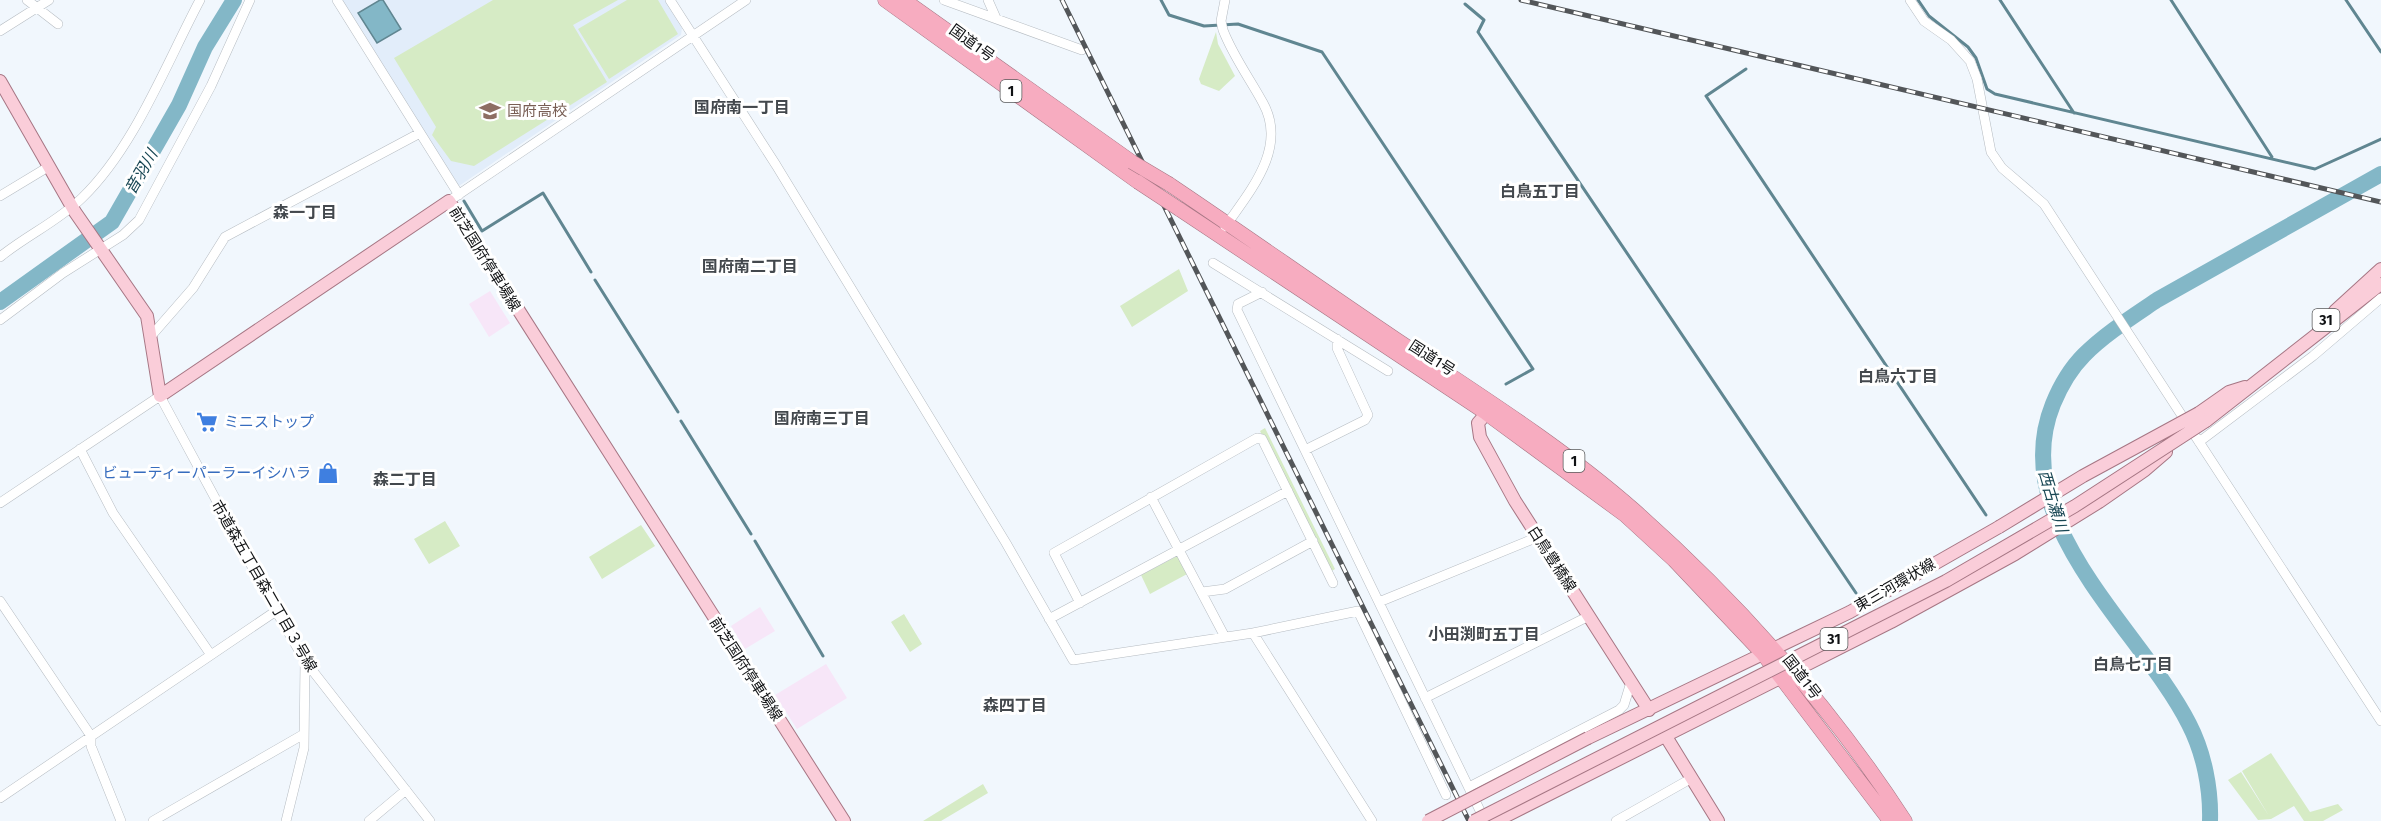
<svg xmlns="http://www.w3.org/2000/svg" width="2381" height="821" font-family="'Fira Sans','Noto Sans JP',sans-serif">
  <rect width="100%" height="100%" fill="#f1f7fd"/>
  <path fill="#f7e6f8" d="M490,291L510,323L489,337L469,304Z
    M760,607L775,631L745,649L731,626Z
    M826,664L847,698L797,729L775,695Z"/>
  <path fill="#e2edfa" d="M340,0H665L682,28L681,35L459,186Z"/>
  <path fill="#d6ebc5" d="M493,0H618L573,25L607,82L474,166L451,161L432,135L436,127L394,58Z
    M627,0H658L678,34L609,79L578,29Z
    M1216,32L1218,44L1235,76L1219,91L1201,84L1199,79Z
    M1179,269L1188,291L1132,327L1120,306Z
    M1265,428L1335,569L1330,572L1260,431Z
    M445,521L460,546L429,564L414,539Z
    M641,525L655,546L602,579L589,557Z
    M1179,555L1189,573L1150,594L1141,575Z
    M904,614L922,644L910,652L891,622Z
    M2271,753L2310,812L2338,804L2343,810L2323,821H2304L2294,806L2271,819L2258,820L2228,780L2241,772L2269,816L2242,771Z
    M983,784L988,793L941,821H923Z"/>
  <path fill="#83b7c7" stroke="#608691" stroke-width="1.5" d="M380,0H383L401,29L377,43L358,13Z"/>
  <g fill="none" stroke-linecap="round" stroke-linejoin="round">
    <path stroke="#608691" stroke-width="3" d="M1161,0L1169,15L1204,26L1238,24L1322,52L1533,369L1506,384
      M1918,0L1929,16L1968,47L1976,58L1987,89L1995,94L2315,169L2381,139
      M2000,0L2074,113
      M2171,0L2272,157
      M2346,0L2381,52
      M1465,4L1484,20L1478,32L1856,593
      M1746,69L1706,96L1986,515
      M464,201L482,231L543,193L591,272
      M595,280L678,412
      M681,421L751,534
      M755,541L823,656"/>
    <path stroke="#83b7c7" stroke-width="16" d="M0,302L112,222L179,105L205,47L234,0
      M2210,821C2211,789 2204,753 2189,724C2141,629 2005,523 2053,404C2060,387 2071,368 2084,355C2105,334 2132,317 2157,300L2381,174"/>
    <defs>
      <path id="minor" d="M27,0L58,24
        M337,0L459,195
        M670,0L776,165L1006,543L1073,660L1253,633L1358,611L1446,795
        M944,0L1082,50
        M988,0L996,18
        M1910,0L1924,21L1951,40L1970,61L1977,79L1991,152L2002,168L2044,204L2381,721
        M0,31L49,0
        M0,196L48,167
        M449,201L746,0
        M1225,227C1250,191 1288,148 1263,103C1250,79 1233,56 1223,30L1221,21L1225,0
        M0,257C27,235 57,222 82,198C134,148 166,64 200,0
        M1213,263L1388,371
        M1262,292L1238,304L1237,310L1485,821
        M0,320L63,273L123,235L139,220L211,86L250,0
        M152,335L193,288L225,237L420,133
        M2199,442L2313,356L2381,298
        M80,449L113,513L211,655
        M1305,450L1365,420L1368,415L1337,348V339
        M1151,497L1225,637
        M0,503L160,396L276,611L305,661L430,821
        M1202,592L1225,589L1313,541
        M0,601L91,736V746L121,821
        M1379,602L1538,537
        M1080,603L1054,553L1257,438L1262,439L1333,583
        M1049,619L1288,491
        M1253,633L1372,821
        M1425,698L1589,616
        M1469,787L1619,710L1624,705L1631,682
        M0,798L276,611
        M153,821L304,734
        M286,821L304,748L305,661
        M369,821L406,790
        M1616,821L1692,778"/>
      <path id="major" d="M0,81L75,212L147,316L160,396L449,201L844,821
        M2335,311L2381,269
        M1491,408L1478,423L1480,437L1515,501L1649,710
        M2199,413L2229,392L2245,387
        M2206,421L2381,284
        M1665,735L1718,821
        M1588,738L1850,612L1999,527
        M1496,821L1891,622L2015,554L2099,502L2145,470L2166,452"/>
      <path id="highway" d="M885,0L1138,182
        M904,0L1132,162
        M1169,184C1245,235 1321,289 1397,340C1478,394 1561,446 1634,510C1738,602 1829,704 1905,821
        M1179,209L1486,413L1625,515L1674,560L1763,654L1890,821"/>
    </defs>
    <use href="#minor" stroke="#b6bcc2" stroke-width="10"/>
    <use href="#major" stroke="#a67684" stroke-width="14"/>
    <use href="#highway" stroke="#a67684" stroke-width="15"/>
    <use href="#minor" stroke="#fff" stroke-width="9"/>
    <use href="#major" stroke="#facdd9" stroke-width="12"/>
    <use href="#highway" stroke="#f7acc0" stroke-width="14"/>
    <defs>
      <path id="rail" d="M1062,0L1469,821
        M1521,0L2381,202"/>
    </defs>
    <use href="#rail" stroke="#535659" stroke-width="5"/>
    <use href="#rail" stroke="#fff" stroke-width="3" stroke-dasharray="9" stroke-linecap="butt"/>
    <defs>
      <path id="major-bridge" d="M1999,527L2083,476L2199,413
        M1428,821L1588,738
        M1474,821L1946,581L2075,506L2206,421"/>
      <path id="highway-bridge" d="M1132,162L1169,184
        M1138,182L1179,209"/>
    </defs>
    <use href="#major-bridge" stroke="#a67684" stroke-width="14" stroke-linecap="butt"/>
    <use href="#highway-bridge" stroke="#a67684" stroke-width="15" stroke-linecap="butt"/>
    <use href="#major-bridge" stroke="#facdd9" stroke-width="12"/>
    <use href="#highway-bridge" stroke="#f7acc0" stroke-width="14"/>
  </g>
  <defs>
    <symbol id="school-bare" viewBox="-9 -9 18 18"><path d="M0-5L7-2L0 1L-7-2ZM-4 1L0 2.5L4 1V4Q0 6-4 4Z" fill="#8d6e63" stroke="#fff" stroke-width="2.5" paint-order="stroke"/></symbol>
    <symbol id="supermarket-bare" viewBox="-9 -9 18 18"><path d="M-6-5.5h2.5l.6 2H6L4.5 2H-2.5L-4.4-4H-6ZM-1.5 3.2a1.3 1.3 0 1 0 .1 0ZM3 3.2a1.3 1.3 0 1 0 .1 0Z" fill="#3f7fe0" stroke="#fff" stroke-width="2.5" paint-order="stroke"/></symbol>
    <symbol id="shop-bare" viewBox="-9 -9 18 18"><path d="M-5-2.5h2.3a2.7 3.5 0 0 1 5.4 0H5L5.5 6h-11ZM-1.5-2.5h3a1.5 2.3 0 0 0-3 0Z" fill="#3f7fe0" stroke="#fff" stroke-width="2.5" paint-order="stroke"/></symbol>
  </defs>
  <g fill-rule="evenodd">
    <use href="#school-bare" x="475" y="96" width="30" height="30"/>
    <use href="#supermarket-bare" x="192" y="407" width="30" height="30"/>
    <use href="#shop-bare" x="313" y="458" width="30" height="30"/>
  </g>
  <g text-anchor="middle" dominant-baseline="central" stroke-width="6" stroke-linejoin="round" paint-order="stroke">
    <g fill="#fff" stroke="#58595a" stroke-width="1.5">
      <rect x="1000.5" y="80" width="21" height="22" rx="4.5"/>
      <rect x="2312.5" y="309" width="27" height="22" rx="4.5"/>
      <rect x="1563.5" y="450" width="21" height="22" rx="4.5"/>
      <rect x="1820.5" y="628" width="27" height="22" rx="4.5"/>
    </g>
    <g font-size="14" font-weight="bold" fill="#101214">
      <text x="1011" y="91">1</text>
      <text x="2326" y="320">31</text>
      <text x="1574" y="461">1</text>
      <text x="1834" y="639">31</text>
    </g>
    <g font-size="15" fill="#101214" stroke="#fff">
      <text transform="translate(972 43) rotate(36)">国道1号</text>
      <text transform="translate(485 259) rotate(58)">前芝国府停車場線</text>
      <text transform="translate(1432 358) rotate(33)">国道1号</text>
      <text transform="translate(1552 559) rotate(57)">白鳥豊橋線</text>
      <text transform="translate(1895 585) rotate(-30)">東三河環状線</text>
      <text transform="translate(264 586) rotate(60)">市道森五丁目森二丁目３号線</text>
      <text transform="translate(746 669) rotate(57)">前芝国府停車場線</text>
      <text transform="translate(1802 677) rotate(52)">国道1号</text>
    </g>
    <g font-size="15" fill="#785e54" stroke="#fff" text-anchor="start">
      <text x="507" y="111">国府高校</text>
    </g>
    <g font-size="15" fill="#366cbe" stroke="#fff" text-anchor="start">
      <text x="224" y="422">ミニストップ</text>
      <text x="311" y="473" text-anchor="end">ビューティーパーラーイシハラ</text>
    </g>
    <g font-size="16" font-weight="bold" fill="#43484d" stroke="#fff">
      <text x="742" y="107">国府南一丁目</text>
      <text x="1540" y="191">白鳥五丁目</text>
      <text x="305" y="212">森一丁目</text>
      <text x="750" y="266">国府南二丁目</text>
      <text x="1898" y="376">白鳥六丁目</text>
      <text x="822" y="418">国府南三丁目</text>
      <text x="405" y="479">森二丁目</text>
      <text x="1484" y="634">小田渕町五丁目</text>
      <text x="2133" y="664">白鳥七丁目</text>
      <text x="1015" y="705">森四丁目</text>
    </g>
    <g font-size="16" font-style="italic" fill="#194754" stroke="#fff">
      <text transform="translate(141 172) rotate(-60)">音羽川</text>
      <text transform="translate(2053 501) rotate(73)">西古瀬川</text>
    </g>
  </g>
</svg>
